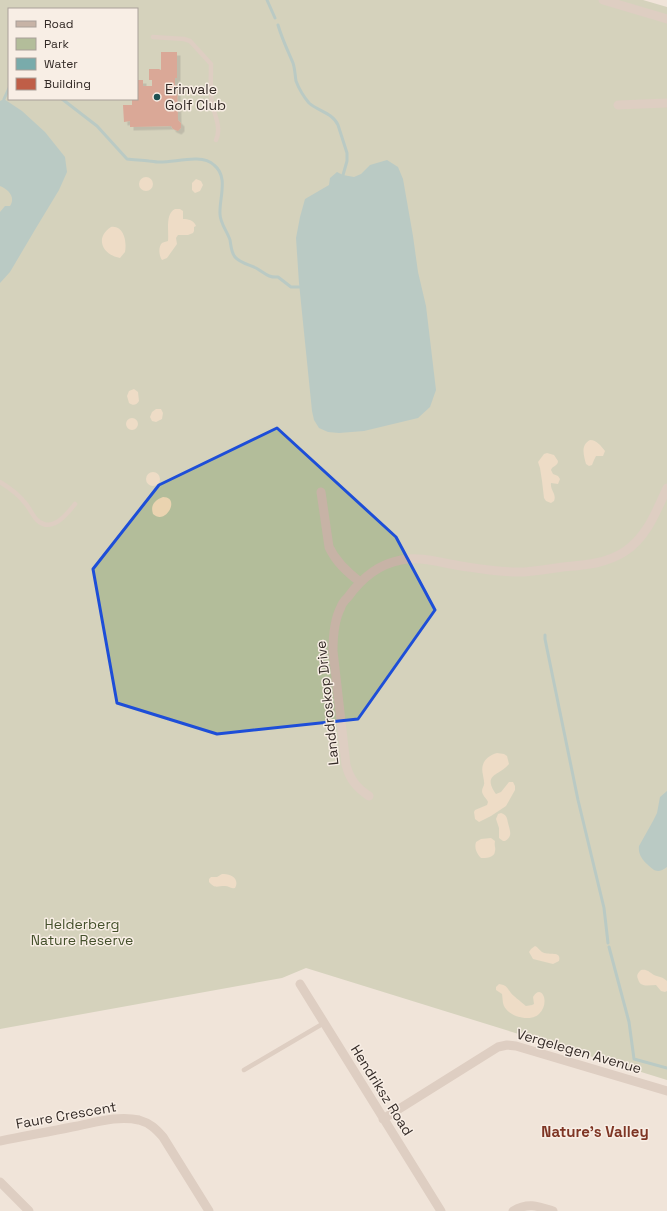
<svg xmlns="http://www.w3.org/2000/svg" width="667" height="1211" font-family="'Space Grotesk',sans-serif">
  <defs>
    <filter id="shadow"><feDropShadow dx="3.5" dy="3.5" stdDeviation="0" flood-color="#0004"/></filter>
  </defs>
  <rect width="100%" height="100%" fill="#f0e4d9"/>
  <path fill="#b3bd9a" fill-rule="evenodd" d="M0,0H643L667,7V1080L306,968L282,978L0,1029ZM9,9H137V99H9Z"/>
  <path fill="#ead3b0" d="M139 184a7 7 0 1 1 14 0a7 7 0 1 1-14 0Z
    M196,179L201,181L203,185L200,191L195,193L192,190V183Z
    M175,209H180L183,211V219C188,219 194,220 196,226L194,227V231L193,233L188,235H178L176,238L177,244L167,258L162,260C159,256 158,247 162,243C163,242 166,242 168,241C169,231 165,214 175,209Z
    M111,227C124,225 127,242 125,252L120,258C103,255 94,238 111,227Z
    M134,389L138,392L139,401C137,405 133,406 129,403L127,396L129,391Z
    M156,409H161L163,413L162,419L156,422L152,421L150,417L152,412Z
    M126 424a6 6 0 1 1 12 0a6 6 0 1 1-12 0Z
    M590,440C597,440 601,446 605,451L603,456H596L594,460L592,465L589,466L586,464C584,456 580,445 590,440Z
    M547,453L554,455L558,461C558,466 552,466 551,470L553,474L558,476L560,479L558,484L551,483C550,490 557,494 554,501L551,503L546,501L544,498L542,481L540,468L538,462L544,454Z
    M146 479a7 7 0 1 1 14 0a7 7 0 1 1-14 0Z
    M163,497C181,497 166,526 153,514C150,505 155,500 163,497Z
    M497,753L504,754L507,756L509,764C499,776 482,774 496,794L501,792L509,782H513L515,786V790L506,806L491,816L479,822L475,819L474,812L475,810L487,805L488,802C487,799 482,795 482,791C482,788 485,785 484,782C484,779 483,777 483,775C480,764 486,756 497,753Z
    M501,813C507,815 507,818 508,823C510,831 513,836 505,841H503L499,838V828L496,819L498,814Z
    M491,838L495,841C494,847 496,847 495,851C495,858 485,858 481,858C477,854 474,848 476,842L481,839Z
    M222,874C231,873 240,879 235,888C230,889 229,886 225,886C217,886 215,889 209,882V879L211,877H217Z
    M535,946C538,947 539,950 542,952C548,956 562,950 559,961L553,964L533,959L529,952L531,949Z
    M641,970C647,969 649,972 654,975C659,977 663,977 667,981V991L665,992L661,991L656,985C649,985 640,988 638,979C636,975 638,973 641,970Z
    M499,984C507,985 507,988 511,993C511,994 525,1005 526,1006L532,1005L534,1004L533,997C541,983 551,1002 539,1014C531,1022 512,1017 506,1009C502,1004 503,1000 502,994L496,990V987Z"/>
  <path fill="#79abab" d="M4,99L22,111L45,132L65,157L67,172L59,190L36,228L10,272L0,283V212L5,206H10C16,197 8,189 0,186V101Z
    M387,160L398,167L403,179L413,236L418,272L426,306L436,390L430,407L418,418L364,431L339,433L328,432L319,428L314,420L312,411L299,283L296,238L300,217L305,199L329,185L330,178L337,172L343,175L354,177L361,174L370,165Z
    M667,791V867C658,874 654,871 647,864C642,859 638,854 639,846L653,821L657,813L660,797Z"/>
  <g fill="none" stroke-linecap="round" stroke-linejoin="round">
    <path stroke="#79abab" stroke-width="3" d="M267,0L275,18
      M278,25C282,39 288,51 293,63C295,69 295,75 296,81C299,89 304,97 309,103C318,111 333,113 338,125L347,153V161L343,175
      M4,99L9,88
      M62,99L97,126L127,159C134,160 142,160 149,161C152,161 155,162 158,162C174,163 201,153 214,165C229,177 219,198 220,214C220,223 227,231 230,240C231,245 231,252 235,257C240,263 250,265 256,268C265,273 268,278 278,277L291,287H299
      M545,635V639L578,800L604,908L608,943
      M609,947L629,1022L634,1059L667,1068"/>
  </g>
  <path fill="#bf5e47" filter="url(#shadow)" d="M161,52H177V78H175V85H177L178,120L181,123V128L178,131L173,129L171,126L130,127V121L124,122L123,105H132V99H137V80H143V86H152V80H149V69H159L161,70Z"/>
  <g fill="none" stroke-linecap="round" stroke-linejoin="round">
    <path stroke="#c7b3a6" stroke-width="4.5" d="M153,37L184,39L190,41L211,64C211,77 210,90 212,103C214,114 222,128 216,140
      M0,482C10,488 19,495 26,504C30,509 33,516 37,520C52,534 67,514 75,504
      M244,1070L324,1023"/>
    <path stroke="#c7b3a6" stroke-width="9" d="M603,0L667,19
      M618,105L667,103
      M321,492L329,547C336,562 347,572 360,582
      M369,796C357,788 350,780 346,765L333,651C333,636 334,620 341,607C342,603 345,600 348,597C361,579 379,564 401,560C421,556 441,563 461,566C481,569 503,573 524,572C537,571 550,569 563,567C584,565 605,564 624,552C647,537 656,512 667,488
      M300,984L441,1211
      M383,1119L498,1047L507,1045L516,1046L667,1091
      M0,1141C24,1136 48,1132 72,1127C94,1123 117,1115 139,1120C150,1123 156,1129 163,1137L209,1211
      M0,1182L29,1211
      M513,1211C528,1202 538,1206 553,1211"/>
  </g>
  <path d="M0 0H667V1211H0ZM277,428L396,537L435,610L358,719L217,734L117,703L93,569L159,485Z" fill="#f0e4d9" fill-opacity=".55" fill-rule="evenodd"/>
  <path fill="none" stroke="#1d4ed8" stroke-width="3" stroke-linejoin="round" d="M277,428L396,537L435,610L358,719L217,734L117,703L93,569L159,485Z"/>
  <circle fill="#1e5152" stroke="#f8eee5" stroke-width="1.5" cx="157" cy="97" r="4"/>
  <g text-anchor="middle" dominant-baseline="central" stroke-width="3" stroke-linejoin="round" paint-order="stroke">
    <g font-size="14" fill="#332a26" stroke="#f8eee5" text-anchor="start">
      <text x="165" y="89">Erinvale<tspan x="165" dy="16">Golf Club</tspan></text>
    </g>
    <g font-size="14" fill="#332a26" stroke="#f8eee5">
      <text transform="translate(327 703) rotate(-96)">Landdroskop Drive</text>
      <text transform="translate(579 1051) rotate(16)">Vergelegen Avenue</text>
      <text transform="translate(382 1090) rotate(58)">Hendriksz Road</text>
      <text transform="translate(66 1115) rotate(-10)">Faure Crescent</text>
    </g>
    <g font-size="14" fill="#44502b" stroke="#f8eee5">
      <text x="82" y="924">Helderberg<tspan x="82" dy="16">Nature Reserve</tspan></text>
    </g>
    <g font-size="15" font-weight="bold" fill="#7e3524" stroke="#f8eee5">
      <text x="595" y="1131">Nature's Valley</text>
    </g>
  </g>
  <rect x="8" y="8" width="130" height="92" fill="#f8eee5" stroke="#a9a099"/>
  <rect x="16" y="21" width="20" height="6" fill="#c7b3a6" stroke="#a9a099"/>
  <text x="44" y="28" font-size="12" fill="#332a26">Road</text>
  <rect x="16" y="38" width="20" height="12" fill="#b3bd9a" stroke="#a9a099"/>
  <text x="44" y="48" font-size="12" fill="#332a26">Park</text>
  <rect x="16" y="58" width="20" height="12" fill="#79abab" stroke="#a9a099"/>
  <text x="44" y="68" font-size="12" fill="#332a26">Water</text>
  <rect x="16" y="78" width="20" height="12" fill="#bf5e47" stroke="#a9a099"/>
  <text x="44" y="88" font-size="12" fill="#332a26">Building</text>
</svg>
